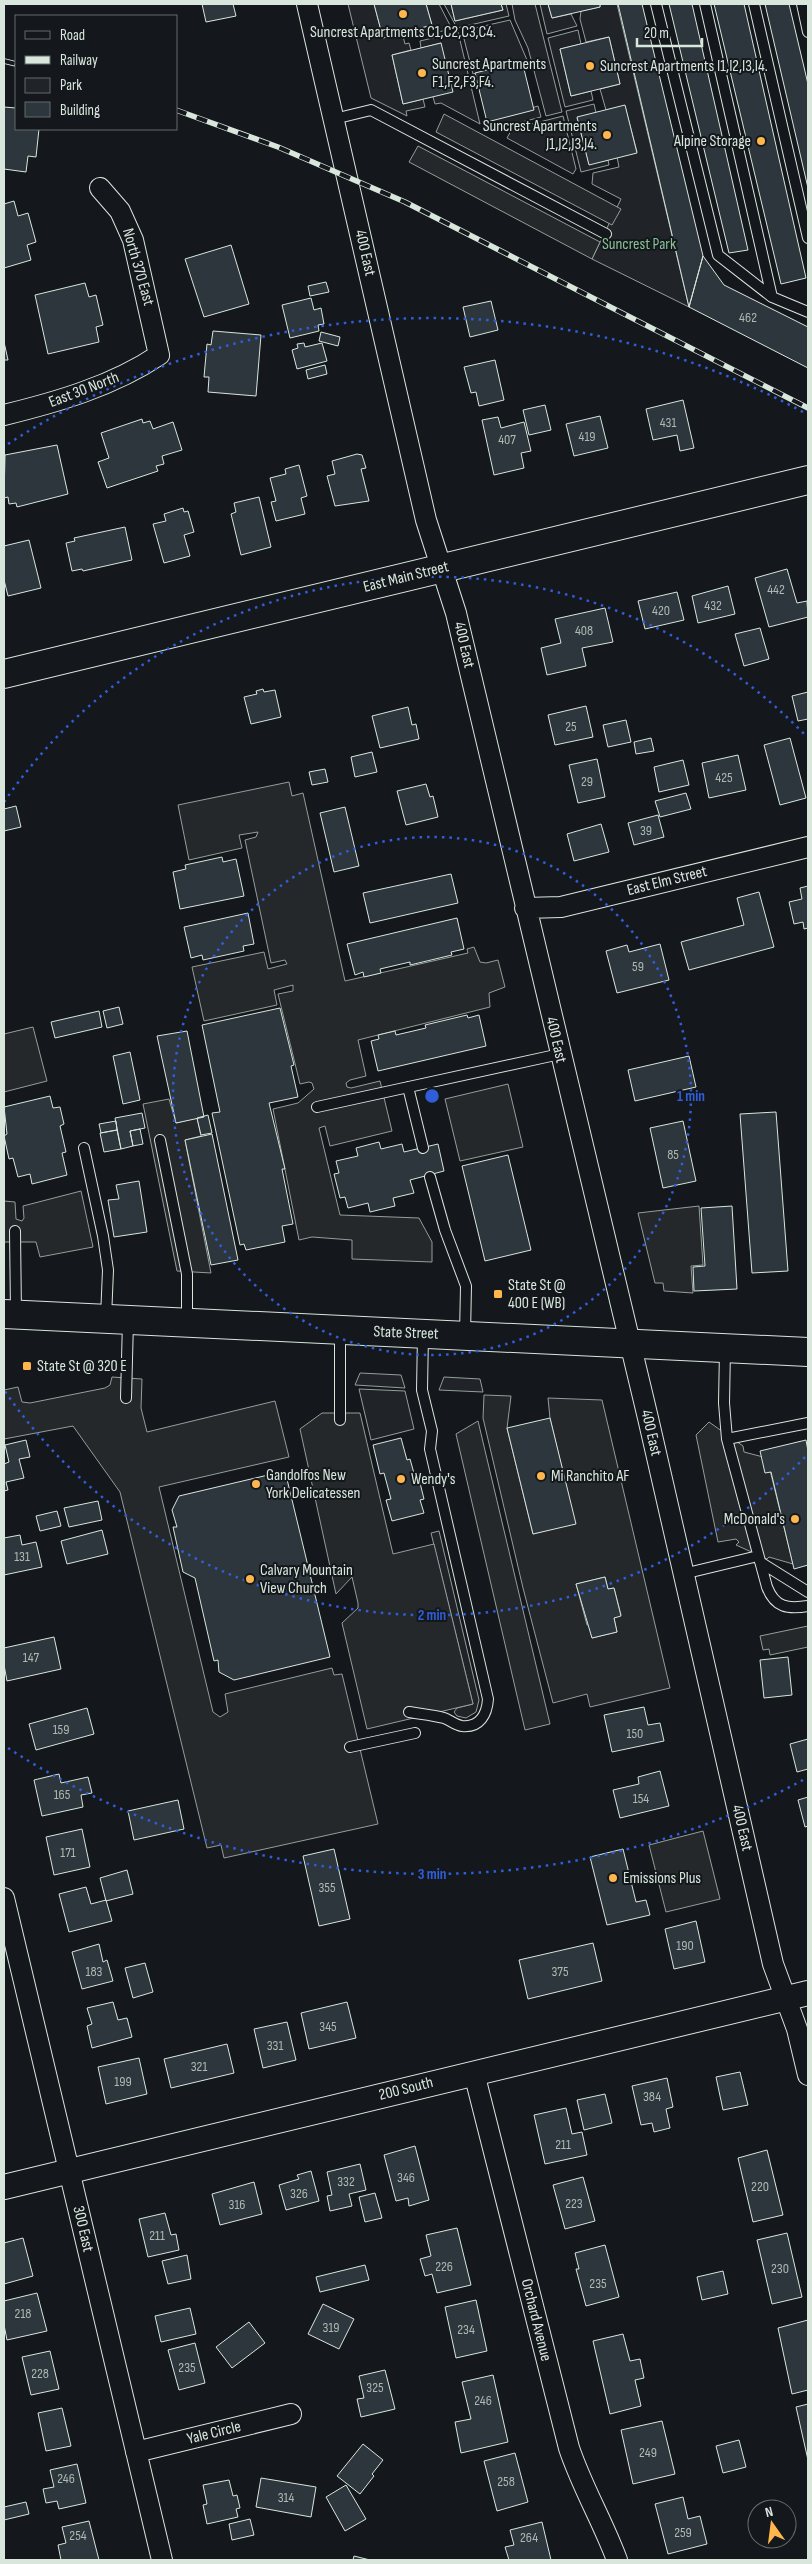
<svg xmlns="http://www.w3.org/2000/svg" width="812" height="2564" font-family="'Sofia Sans Condensed',sans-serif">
  <rect width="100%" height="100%" fill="#14181c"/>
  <path fill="#202428" stroke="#939e99" d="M348,4H374L383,38L402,33L405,44L409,43L411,50L392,55L403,104L423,99L425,107L406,111L407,116L371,98Z
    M426,4H439L452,29L414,37L412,30L432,25Z
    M444,4H451L455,21L503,10L501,4H506L509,16L457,28Z
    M512,4H535L562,112L546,116L528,48L515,20Z
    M540,4H548L552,18L571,14L577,26L547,34Z
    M600,4H617L689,307L592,259L621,199L592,184L593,173L619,167L617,157L637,152L625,106L606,110L600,89L620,84L609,37L586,42L580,19L581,11L600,7Z
    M510,20L527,60L473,74L462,31Z
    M578,30L581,44L560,49L571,96L591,91L593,100L565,107L548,38Z
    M458,32L480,124L441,103L435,104L433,97L441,43L421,48L420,41Z
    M594,104L596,113L577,118L589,164L608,160L609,165L581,172L566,111Z
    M538,106L541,117L491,130L486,127L485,122Z
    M563,116L576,169L573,174L507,138L512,129Z
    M360,1373L401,1375L405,1388L355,1385Z
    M444,1377L480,1379L483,1392L439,1390Z
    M359,1389L405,1391L414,1429L371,1440Z
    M439,1531L479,1700L476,1712L466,1718L457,1716L454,1712L457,1708L473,1704L431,1533Z"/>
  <path fill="#24282b" stroke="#939e99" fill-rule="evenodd" d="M444,114L621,209L612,225L436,132Z
    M418,146L600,242L592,259L409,162Z
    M289,782L292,796L303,793L345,981L468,953L467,949L474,947L480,962L486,963L498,960L505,987L489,993L490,1007L358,1040L366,1076L350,1080L346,1083L347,1087L351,1088L380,1081L392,1131L330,1146L325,1126L319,1128L340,1215L419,1218L432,1242V1262L352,1259V1240L312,1237L299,1240L273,1109L298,1103L314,1089L312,1083L309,1082L300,1084L278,994L293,991V985L274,990L277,1005L204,1021L192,967L264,952L268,969L287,964L285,960L271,963L245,840L256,837L258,832L239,835L242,848L189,860L178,805Z
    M33,1027L47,1081L4,1092V1034Z
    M508,1084L523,1147L460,1161L445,1099Z
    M169,1099L176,1123L197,1118L201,1136L185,1140L211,1273L177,1271L143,1104Z
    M81,1191L93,1247L40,1257L36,1242H4V1201L15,1202L16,1219L22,1221L24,1218L23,1206Z
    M699,1206L703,1265L691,1266L693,1293L664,1291L663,1283H655L638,1213Z
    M112,1377L142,1379L141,1408L147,1432L275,1401L289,1457L159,1487L213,1712L220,1717L228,1712L225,1694L332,1668L334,1675L342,1674L378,1824L224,1858L221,1845L207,1848L120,1492L73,1426L4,1439V1390L18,1387L22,1402L30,1403L105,1388L110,1385Z
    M484,1395L511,1396L507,1428L533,1534L575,1523L550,1418L548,1398L602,1400L670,1688L590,1707L587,1694L553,1703L523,1588L483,1418ZM605,1577L608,1589L614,1588L621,1615L614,1618L617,1632L592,1638L589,1625H587L576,1584Z
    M322,1413H360L393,1554L434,1544L473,1704L367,1729L342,1623L358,1608V1603L352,1577L336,1594L300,1429Z
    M478,1421L550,1724L525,1730L456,1434Z
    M709,1422L743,1446L744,1452L767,1458L793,1564L769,1557L767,1559L736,1545L739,1542L736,1539L718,1542L696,1435Z
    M808,1626V1647L770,1655L769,1649L763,1650L760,1636Z
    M703,1831L720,1899L666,1912L649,1845Z"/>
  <path fill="#2c363c" stroke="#d8e6dc" d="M202,4H233L236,16L206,22Z
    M374,4H426L432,25L383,38Z
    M451,4H501L503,10L455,21Z
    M548,4H600V7L552,18Z
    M618,4H642L703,256L689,307Z
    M669,4H692L748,250L729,253Z
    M714,4H744L806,278L781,284Z
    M765,4H789L808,84V188Z
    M609,37L620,84L571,96L560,49Z
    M441,43L453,92L403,104L392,55Z
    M522,61L534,110L487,122L475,73Z
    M625,105L637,153L589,165L577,117Z
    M4,107L16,108V129H39L36,157L28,156L26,172L4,169Z
    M14,201L18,216L28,213L36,242L27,245L31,260L4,268V204Z
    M231,245L249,304L204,317L185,259Z
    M703,256L724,285L808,327V368L689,307Z
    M326,282L329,292L310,296L308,286Z
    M85,283L89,297L96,295L103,325L96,327L99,342L48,354L35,295Z
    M311,298L314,310L321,308L324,324L318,325L319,331L290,338L282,305Z
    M491,301L498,330L470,337L463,307Z
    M213,331L261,335L256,396L208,392L209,377H204L207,344L211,345Z
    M321,332L340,337L338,346L319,341Z
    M4,342L8,360H4Z
    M304,343L305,347L322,343L327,361L297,369L292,350L298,348L297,344Z
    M495,360L504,400L479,406L476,392L471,393L464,367Z
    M325,365L327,374L308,379L306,370Z
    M683,400L694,448L680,451L677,435L653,440L646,409Z
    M545,405L551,430L529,435L523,410Z
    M600,416L608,448L574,456L566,424Z
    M498,417L501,428L524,422L531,451L521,453L524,468L494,475L482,420Z
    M142,419L143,423L150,421L153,429L173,422L182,450L162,456L164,464L156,466L158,471L107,488L98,462L109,458L101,433Z
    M57,445L68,494L17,507L16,503L9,504L8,497L4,498L5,455Z
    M357,454L362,455L366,468L361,469L369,501L335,506L327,476L335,474L332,461Z
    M299,465L307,496L301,498L305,514L276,521L271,502L276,501L270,478L286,474L285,469Z
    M259,497L271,547L241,555L231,514L236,512L234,503Z
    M183,508L184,512L188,511L194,532L184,535L190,556L164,563L153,524L166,521L164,514Z
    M125,527L132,560L83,571L82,569L72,571L66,543L75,541L74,538Z
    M29,540L41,588L8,596L4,580V546Z
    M787,569L797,603L807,601L808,617L769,627L755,578Z
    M728,586L735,614L698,623L692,596Z
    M677,592L684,620L645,629L638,601Z
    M605,608L613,642L582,648L586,666L547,675L541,648L561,643L555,619Z
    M760,628L769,659L744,666L735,634Z
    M263,689L264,692L275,690L281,717L251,724L244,697L257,694L256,691Z
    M808,692V719L798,721L792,696Z
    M586,706L593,737L555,745L548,715Z
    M408,707L412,725L416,724L419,739L380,748L372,716Z
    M626,720L631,742L608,747L603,725Z
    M651,738L654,751L636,754L634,742Z
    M790,738L806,798L780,805L764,745Z
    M372,752L377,772L355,777L351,757Z
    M738,755L746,790L709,798L702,763Z
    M597,759L605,797L578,803L569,765Z
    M683,760L689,785L659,792L654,767Z
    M325,769L328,782L312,785L309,772Z
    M426,784L430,797L433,796L438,817L406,825L397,791Z
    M686,793L691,809L660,817L655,801Z
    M16,806L21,827L4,831V809Z
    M345,807L359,866L334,872L320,813Z
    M658,815L664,837L634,845L628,823Z
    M601,824L609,852L574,861L567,834Z
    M222,857L223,862L236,859L244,896L180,909L173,872L186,869L185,865Z
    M451,874L458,903L370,923L363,893Z
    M808,886V928L804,929L803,922L794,924L789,902L802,899L800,888Z
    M759,892L774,947L689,970L681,942L744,925L737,898Z
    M248,913L254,944L243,946L244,951L203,960L202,955L191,958L184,927Z
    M457,918L464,949L451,952L452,955L410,965V962L380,969L381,973L364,977L363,972L355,975L347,944Z
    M660,944L669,980L617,993L606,951L627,945L629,952Z
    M119,1007L123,1024L107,1028L103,1011Z
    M280,1008L294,1065L291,1066L298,1097L269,1103L285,1169H282L293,1224L282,1226L285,1242L246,1250L244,1244L240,1245L212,1113L220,1112L202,1025Z
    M99,1011L102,1027L55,1038L51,1022Z
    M467,1015L468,1018L479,1015L486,1046L378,1071L371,1041L379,1039L378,1035L395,1031L396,1035L426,1028L425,1025Z
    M187,1031L204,1117L176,1123L157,1036Z
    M130,1052L140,1100L123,1104L113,1056Z
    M689,1056L696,1087L635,1101L628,1070Z
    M50,1096L53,1108L60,1107L64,1124L60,1126L66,1152L62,1153L67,1175L32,1184L30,1174L18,1177L13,1158L9,1159L4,1136L7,1134L4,1107Z
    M776,1112L788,1271L752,1273L740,1114Z
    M142,1113L145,1128L130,1131L133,1146L121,1149L115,1118Z
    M208,1115L212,1133L201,1135L197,1118Z
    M116,1121L117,1130L101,1133L99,1124Z
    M683,1121L696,1181L663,1188L650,1128Z
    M140,1129L143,1144L133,1146L130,1131Z
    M117,1130L121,1149L104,1152L100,1133Z
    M212,1134L238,1260L211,1265L185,1140Z
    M379,1142L381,1149L402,1144L404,1152L438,1144L444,1171L410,1180L414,1193L393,1198L395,1206L370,1212L368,1203L348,1208L345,1197L340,1198L334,1174L339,1173L336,1161L358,1156L356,1148Z
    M508,1155L531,1250L485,1261L462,1166Z
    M139,1181L147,1232L114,1237L108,1200L119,1199L116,1185Z
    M732,1206L737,1289L694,1291L693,1267L705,1266L701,1208Z
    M550,1418L576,1524L533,1534L507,1428Z
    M401,1438L407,1460L410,1459L417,1484L420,1483L424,1499L420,1500L424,1513L392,1521L386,1500L391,1499L384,1473L380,1474L373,1445Z
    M26,1440L30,1457L19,1459L24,1478L6,1482L8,1490L4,1491V1464L9,1462L5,1445Z
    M806,1440L808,1451V1565L794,1569L771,1472L765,1473L760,1451Z
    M285,1471L330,1657L234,1680L219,1672L218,1660L214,1661L195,1578L183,1572L173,1527H177L172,1510L179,1496Z
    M98,1501L102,1520L69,1527L64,1508Z
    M57,1511L61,1526L40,1531L36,1516Z
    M102,1530L108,1554L67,1564L61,1541Z
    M20,1535L22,1545L36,1542L42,1567L4,1575V1538Z
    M605,1577L608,1589L614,1588L621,1616L614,1618L617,1632L592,1638L576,1584Z
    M54,1637L61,1669L7,1681L4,1665V1648Z
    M788,1657L792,1695L764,1698L760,1660Z
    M644,1707L648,1725L660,1723L664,1741L612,1752L604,1715Z
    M87,1708L94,1734L36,1750L29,1724Z
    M808,1739V1769L797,1772L790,1744Z
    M660,1771L669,1806L620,1818L613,1790L639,1784L638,1777Z
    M59,1774L61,1783L88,1777L92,1793L81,1795L83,1807L42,1816L34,1780Z
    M808,1797V1826L805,1827L798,1800Z
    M178,1800L184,1829L134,1840L128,1811Z
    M82,1829L90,1867L54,1875L46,1837Z
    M334,1849L350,1919L319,1926L303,1856Z
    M623,1849L636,1902L646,1900L650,1915L607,1925L590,1857Z
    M127,1870L133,1894L106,1901L100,1878Z
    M86,1887L91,1904L106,1900L112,1921L69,1932L59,1894Z
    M696,1921L705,1962L674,1969L665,1929Z
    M593,1943L602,1981L528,1999L519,1960Z
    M99,1944L103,1962L107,1960L113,1981L82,1989L72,1952Z
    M145,1963L153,1992L133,1998L125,1968Z
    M113,2002L118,2020L127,2018L132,2037L92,2048L87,2026L92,2024L87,2008Z
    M347,2002L356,2038L309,2049L301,2013Z
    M287,2022L296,2060L263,2068L254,2029Z
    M227,2044L234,2073L171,2088L164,2059Z
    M139,2058L147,2094L106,2104L98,2067Z
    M740,2072L748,2105L723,2110L716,2077Z
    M667,2078L673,2107L666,2109L670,2128L654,2132L652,2123L641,2125L632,2086Z
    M605,2094L612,2123L584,2130L577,2100Z
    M566,2108L572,2134L582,2132L587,2155L545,2164L534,2115Z
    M415,2146L429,2200L409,2206L408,2198L396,2201L384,2155Z
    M767,2150L783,2215L753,2222L738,2158Z
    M360,2164L366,2190L349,2194L352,2206L330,2211L327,2196L332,2195L327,2172Z
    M311,2171L319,2201L286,2210L279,2185L299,2179L297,2175Z
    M583,2177L595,2221L565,2229L553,2185Z
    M254,2182L262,2214L220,2225L212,2194Z
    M375,2193L382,2218L365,2222L359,2197Z
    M165,2213L171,2235L176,2234L179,2250L148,2257L139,2219Z
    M457,2228L471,2285L437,2293L432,2274L425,2276L420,2259L431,2256L426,2235Z
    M787,2233L802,2297L772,2304L757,2240Z
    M23,2238L33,2276L4,2284V2243Z
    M605,2245L619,2297L586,2306L576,2269H579L575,2253Z
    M187,2255L191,2279L168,2284L162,2261Z
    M365,2265L369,2280L320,2292L316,2277Z
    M723,2271L728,2294L702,2300L697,2277Z
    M37,2293L47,2331L7,2340L4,2325V2301Z
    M476,2300L487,2351L456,2358L445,2307Z
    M323,2304L354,2319L339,2349L308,2334Z
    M190,2308L196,2334L161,2342L155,2316Z
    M808,2320V2390L792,2394L778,2328Z
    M249,2322L265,2343L232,2368L216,2347Z
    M623,2334L630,2361L640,2359L644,2378L635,2380L641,2406L610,2414L593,2341Z
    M195,2343L205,2383L179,2390L168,2350Z
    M50,2351L59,2389L31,2395L22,2357Z
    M385,2370L395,2409L361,2417L357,2399L364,2398L359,2376Z
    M493,2375L508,2442L461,2453L455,2422L471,2419L462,2382Z
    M808,2404V2460L796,2407Z
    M62,2408L71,2446L46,2451L38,2413Z
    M662,2421L675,2474L633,2484L621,2430Z
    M739,2440L746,2467L723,2473L716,2446Z
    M363,2444L383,2460L372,2474L374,2476L360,2494L337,2476Z
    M515,2453L528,2502L497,2511L484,2461Z
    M77,2464L86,2503L59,2509L57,2501L46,2503L43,2489L54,2487L50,2470Z
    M261,2478L316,2487L311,2517L256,2507Z
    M229,2480L233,2496L237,2495L240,2508L236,2509L238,2517L207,2524L203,2505L207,2504L203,2485Z
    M346,2485L366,2519L345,2531L326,2497Z
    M683,2497L688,2519L700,2516L707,2544L668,2554L655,2504Z
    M26,2502L29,2514L4,2520V2507Z
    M250,2519L254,2535L232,2540L229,2524Z
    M89,2521L99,2560H61L58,2545L66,2543L62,2527Z
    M542,2522L551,2560H509L505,2547L514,2545L510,2530Z
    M354,2556L370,2560H353Z"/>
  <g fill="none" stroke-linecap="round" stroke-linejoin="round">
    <defs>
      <path id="service" d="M656,4L718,255L772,297L705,4
        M754,4L808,238
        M802,4L808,32
        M334,119L371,110L606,234
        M772,297L808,312
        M408,1087L423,1148
        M317,1107L560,1054
        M160,1140L187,1274V1322
        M84,1148L103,1236L108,1270L106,1318
        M430,1177L445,1230L466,1286L465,1334
        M15,1231L16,1314
        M340,1331V1420
        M725,1349L724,1403L727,1439L767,1587C775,1608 788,1609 808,1606
        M126,1398L128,1321
        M727,1439L808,1423
        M760,1562L808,1592
        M683,1574L758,1556
        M409,1712C421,1714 433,1715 444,1718C450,1720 455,1725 462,1726C480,1728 487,1714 488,1699L430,1449L432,1431L422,1390L423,1334
        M350,1747L415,1733"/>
      <path id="minor" d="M307,4L426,520L456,613L648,1418L773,1964L797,2029L808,2075
        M4,415C57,402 113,386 159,355L133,240L120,211L100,188
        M525,908L561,907L808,847
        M4,1898L162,2560
        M474,2073L569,2448C582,2487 603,2522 617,2560
        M136,2452L291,2414"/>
      <path id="tertiary" d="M4,2187L808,1993"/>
      <path id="secondary" d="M4,674L808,480"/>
      <path id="primary" d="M4,1314L808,1352"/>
    </defs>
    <use href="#service" stroke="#d8e6dc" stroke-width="12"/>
    <use href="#minor" stroke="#d8e6dc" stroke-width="22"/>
    <use href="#tertiary" stroke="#d8e6dc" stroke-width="26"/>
    <use href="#secondary" stroke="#d8e6dc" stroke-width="30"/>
    <use href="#primary" stroke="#d8e6dc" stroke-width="30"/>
    <use href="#service" stroke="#14181c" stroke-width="10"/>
    <use href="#minor" stroke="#14181c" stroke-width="20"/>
    <use href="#tertiary" stroke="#14181c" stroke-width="24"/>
    <use href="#secondary" stroke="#14181c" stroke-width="28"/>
    <use href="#primary" stroke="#14181c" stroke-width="28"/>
    <defs>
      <path id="rail" d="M4,61L16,64
        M176,110L278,147L405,202L808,408"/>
    </defs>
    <use href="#rail" stroke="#d8e6dc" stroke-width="5.5"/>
    <use href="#rail" stroke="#14181c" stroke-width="4" stroke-dasharray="11" stroke-linecap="butt"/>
  </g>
  <g fill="none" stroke="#305dd8" stroke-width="2.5" stroke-dasharray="2.5 5">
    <circle cx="432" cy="1096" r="259"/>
    <path d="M805 1457A519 519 0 0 1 4 1390M4 802A519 519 0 0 1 805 735"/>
    <path d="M803 1780A778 778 0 0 1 8 1748M8 444A778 778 0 0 1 803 412"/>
  </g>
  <g fill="#ffb74d" stroke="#14181c" stroke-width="2">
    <circle cx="403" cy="14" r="5"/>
    <circle cx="590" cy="66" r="5"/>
    <circle cx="422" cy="73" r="5"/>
    <circle cx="607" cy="135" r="5"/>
    <circle cx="761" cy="141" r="5"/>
    <rect x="493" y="1289" width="10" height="10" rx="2.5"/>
    <rect x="22" y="1361" width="10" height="10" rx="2.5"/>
    <circle cx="541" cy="1476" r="5"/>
    <circle cx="401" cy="1479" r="5"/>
    <circle cx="256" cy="1484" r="5"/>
    <circle cx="795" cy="1519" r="5"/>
    <circle cx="250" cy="1579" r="5"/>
    <circle cx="613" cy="1878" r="5"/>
  </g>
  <g text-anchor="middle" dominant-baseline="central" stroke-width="4" stroke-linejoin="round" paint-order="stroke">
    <g font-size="14" fill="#adbab4">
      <text x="748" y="317">462</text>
      <text x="668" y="422">431</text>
      <text x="587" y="436">419</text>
      <text x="507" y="439">407</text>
      <text x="776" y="589">442</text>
      <text x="713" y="605">432</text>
      <text x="661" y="610">420</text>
      <text x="584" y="630">408</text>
      <text x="571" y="726">25</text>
      <text x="724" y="777">425</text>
      <text x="587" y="781">29</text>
      <text x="646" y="830">39</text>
      <text x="638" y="966">59</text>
      <text x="673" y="1154">85</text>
      <text x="22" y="1556">131</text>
      <text x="31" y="1657">147</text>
      <text x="61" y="1729">159</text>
      <text x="635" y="1733">150</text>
      <text x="62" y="1794">165</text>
      <text x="641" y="1798">154</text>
      <text x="68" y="1852">171</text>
      <text x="327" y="1887">355</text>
      <text x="685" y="1945">190</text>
      <text x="94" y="1971">183</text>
      <text x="560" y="1971">375</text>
      <text x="328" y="2026">345</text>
      <text x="275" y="2045">331</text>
      <text x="199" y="2066">321</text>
      <text x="123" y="2081">199</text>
      <text x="652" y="2096">384</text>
      <text x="563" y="2144">211</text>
      <text x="406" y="2177">346</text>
      <text x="346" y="2181">332</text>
      <text x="760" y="2186">220</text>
      <text x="299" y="2193">326</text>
      <text x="574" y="2203">223</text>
      <text x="237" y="2204">316</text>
      <text x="157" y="2235">211</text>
      <text x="444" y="2266">226</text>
      <text x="780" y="2268">230</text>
      <text x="598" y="2283">235</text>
      <text x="23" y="2313">218</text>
      <text x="331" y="2327">319</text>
      <text x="466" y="2329">234</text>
      <text x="187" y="2367">235</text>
      <text x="40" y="2373">228</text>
      <text x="375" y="2387">325</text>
      <text x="483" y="2400">246</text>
      <text x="648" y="2452">249</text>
      <text x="66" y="2478">246</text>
      <text x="506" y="2481">258</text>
      <text x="286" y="2497">314</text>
      <text x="683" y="2532">259</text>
      <text x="78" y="2535">254</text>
      <text x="529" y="2537">264</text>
    </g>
    <g font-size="16" fill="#d8e6dc" stroke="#14181c" text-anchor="start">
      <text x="403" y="32" text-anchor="middle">Suncrest Apartments C1,C2,C3,C4.</text>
      <text x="432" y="64">Suncrest Apartments<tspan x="432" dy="18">F1,F2,F3,F4.</tspan></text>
      <text x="600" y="66">Suncrest Apartments I1,I2,I3,I4.</text>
      <text x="597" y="126" text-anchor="end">Suncrest Apartments<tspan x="597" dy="18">J1,J2,J3,J4.</tspan></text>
      <text x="751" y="141" text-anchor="end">Alpine Storage</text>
      <text x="508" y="1285">State St @<tspan x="508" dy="18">400 E (WB)</tspan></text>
      <text x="37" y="1366">State St @ 320 E</text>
      <text x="266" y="1475">Gandolfos New<tspan x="266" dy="18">York Delicatessen</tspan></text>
      <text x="551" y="1476">Mi Ranchito AF</text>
      <text x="411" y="1479">Wendy's</text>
      <text x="785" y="1519" text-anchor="end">McDonald's</text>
      <text x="260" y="1570">Calvary Mountain<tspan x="260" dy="18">View Church</tspan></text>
      <text x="623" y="1878">Emissions Plus</text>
    </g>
    <g font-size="16" fill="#8ac095" stroke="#14181c">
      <text x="639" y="244">Suncrest Park</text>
    </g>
    <g font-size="16" fill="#d8e6dc" stroke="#14181c">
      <text transform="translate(365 253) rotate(77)">400 East</text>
      <text transform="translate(138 267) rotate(74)">North 370 East</text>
      <text transform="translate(84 390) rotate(-21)">East 30 North</text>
      <text transform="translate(406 577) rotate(-14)">East Main Street</text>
      <text transform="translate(464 645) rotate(77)">400 East</text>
      <text transform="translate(667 881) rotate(-14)">East Elm Street</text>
      <text transform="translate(556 1040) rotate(77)">400 East</text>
      <text transform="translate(406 1333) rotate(2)">State Street</text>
      <text transform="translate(651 1433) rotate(77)">400 East</text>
      <text transform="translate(742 1828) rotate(77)">400 East</text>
      <text transform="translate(406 2089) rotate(-14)">200 South</text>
      <text transform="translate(83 2229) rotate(77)">300 East</text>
      <text transform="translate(536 2320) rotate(76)">Orchard Avenue</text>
      <text transform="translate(214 2433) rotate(-14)">Yale Circle</text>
    </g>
  </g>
  <circle cx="432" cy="1096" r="8" fill="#305dd8" stroke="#14181c" stroke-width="2.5"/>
  <g font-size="15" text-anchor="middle" font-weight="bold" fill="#305dd8" stroke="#14181c" stroke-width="4" stroke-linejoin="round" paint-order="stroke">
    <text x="691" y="1101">1 min</text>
    <text x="432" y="1620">2 min</text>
    <text x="432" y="1879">3 min</text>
  </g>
  <rect width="812" height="2564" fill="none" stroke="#d8e6dc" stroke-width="10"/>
  <rect x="15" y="15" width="162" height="115" fill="#14181c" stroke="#626a69"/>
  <rect x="25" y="31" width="25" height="8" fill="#14181c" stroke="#626a69"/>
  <text x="60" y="40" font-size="15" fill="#d8e6dc">Road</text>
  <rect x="25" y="56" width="25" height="8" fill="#d8e6dc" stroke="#626a69"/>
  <text x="60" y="65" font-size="15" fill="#d8e6dc">Railway</text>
  <rect x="25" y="78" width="25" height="15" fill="#202428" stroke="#626a69"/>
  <text x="60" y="90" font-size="15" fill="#d8e6dc">Park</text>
  <rect x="25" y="102" width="25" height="15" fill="#2c363c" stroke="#626a69"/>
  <text x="60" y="115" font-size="15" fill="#d8e6dc">Building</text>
  <g transform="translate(772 2524) rotate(346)"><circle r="24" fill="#14181c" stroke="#626a69"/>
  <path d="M0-4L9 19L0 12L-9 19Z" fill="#ffb74d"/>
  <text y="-8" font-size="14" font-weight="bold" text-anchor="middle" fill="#d8e6dc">N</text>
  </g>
  <path d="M637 38v8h65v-8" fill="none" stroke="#d8e6dc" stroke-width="2.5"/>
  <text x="644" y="38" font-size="15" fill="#d8e6dc" stroke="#14181c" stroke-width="4" paint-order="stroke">20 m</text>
</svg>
